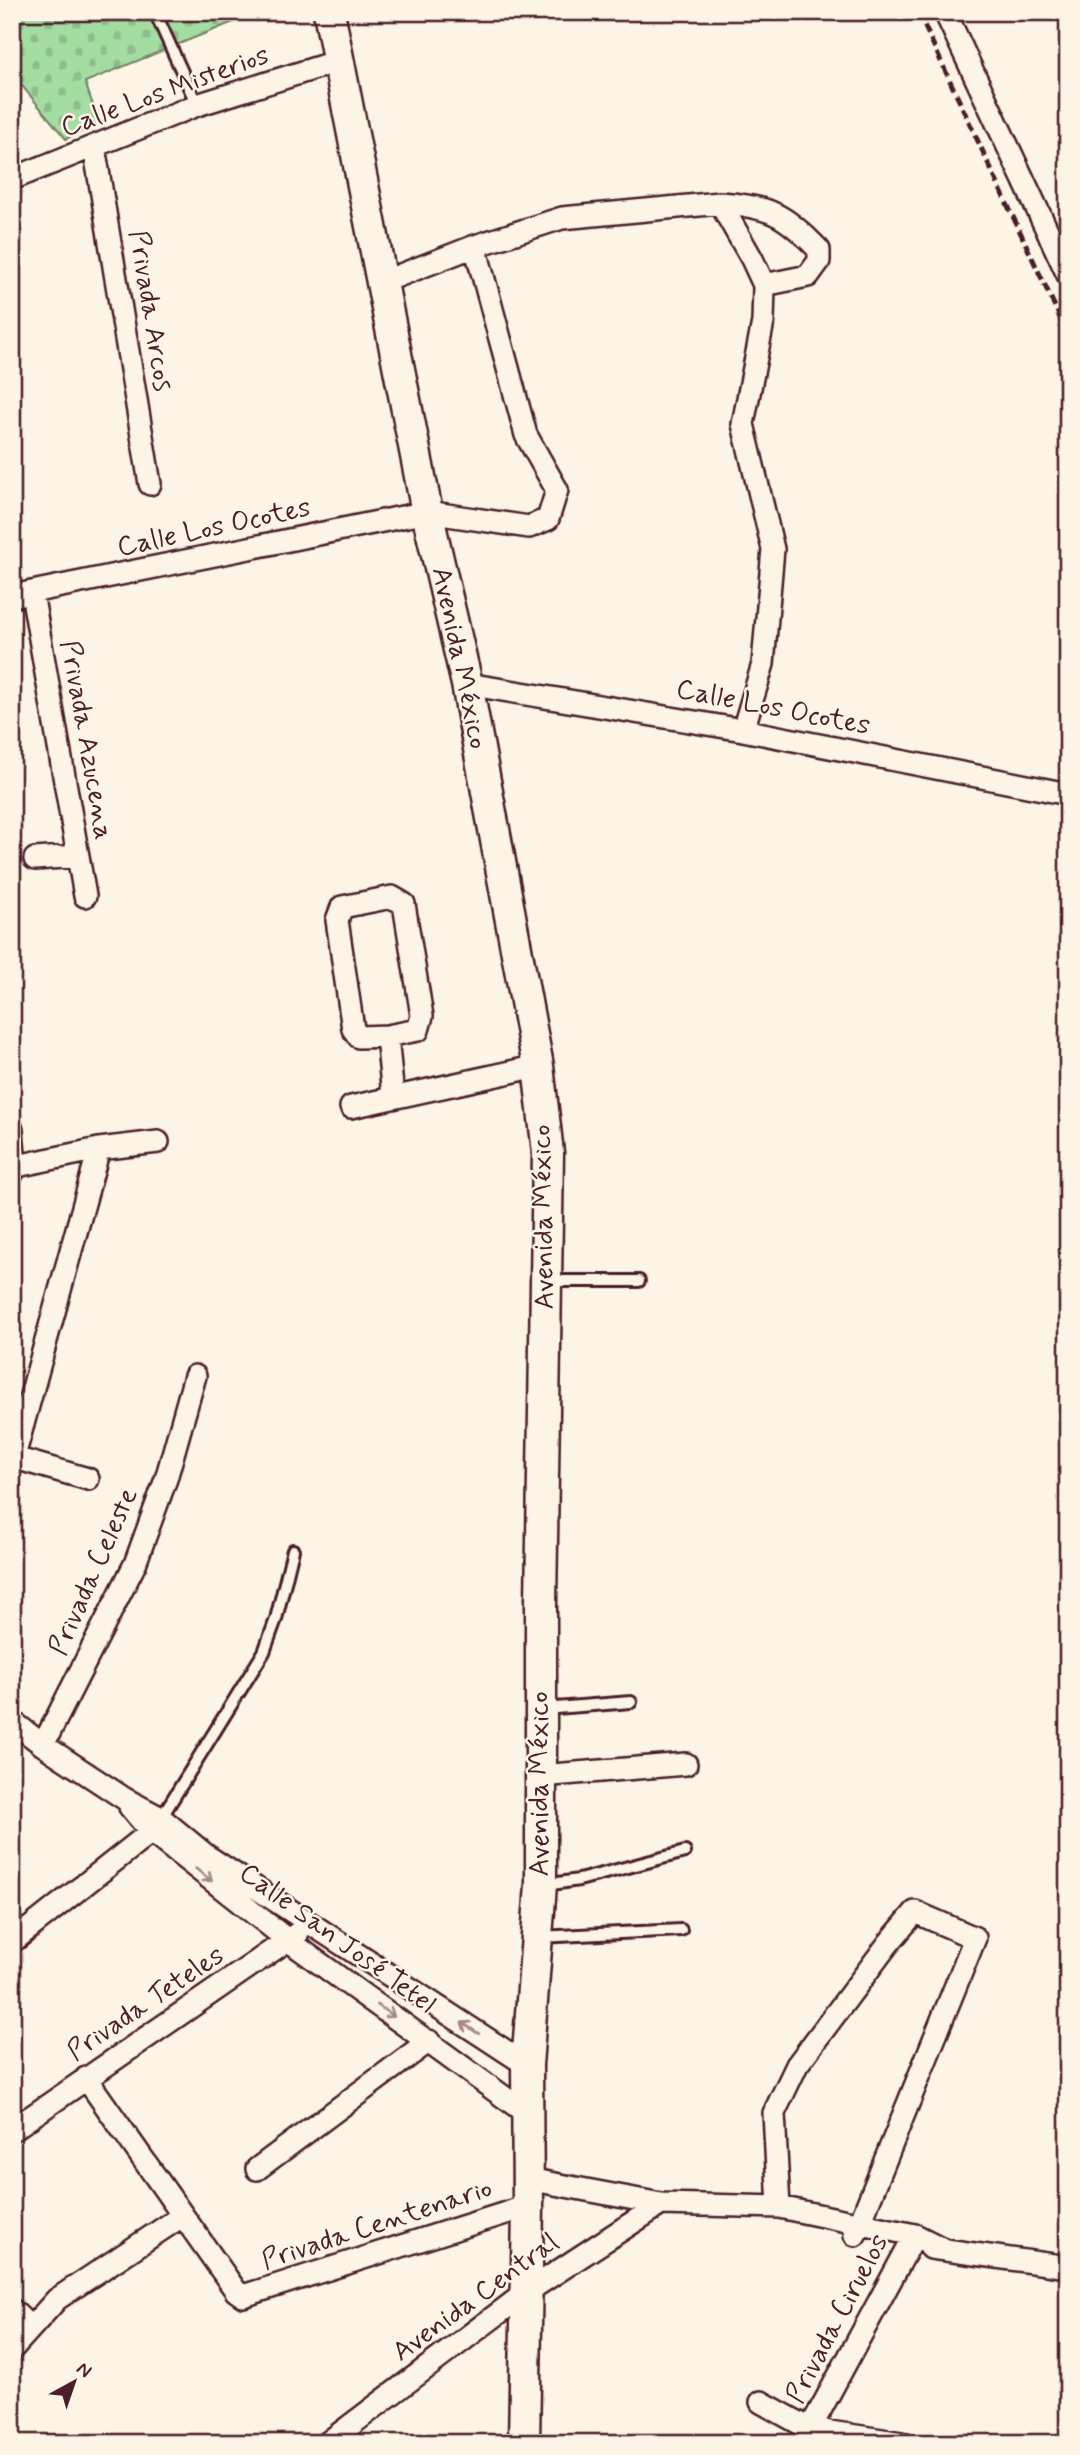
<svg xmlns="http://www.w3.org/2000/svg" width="1080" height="2455" font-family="Mynerve,sans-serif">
  <defs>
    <pattern id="cemetery-stones" width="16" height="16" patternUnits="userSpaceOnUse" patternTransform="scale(1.75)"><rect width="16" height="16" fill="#a3dda2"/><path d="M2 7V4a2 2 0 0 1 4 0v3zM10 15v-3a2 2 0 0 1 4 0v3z" fill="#8ebd8c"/></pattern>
  </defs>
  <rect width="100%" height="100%" fill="#fcf5e5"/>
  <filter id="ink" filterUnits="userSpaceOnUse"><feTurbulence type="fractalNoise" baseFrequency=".0143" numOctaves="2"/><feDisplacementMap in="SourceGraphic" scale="14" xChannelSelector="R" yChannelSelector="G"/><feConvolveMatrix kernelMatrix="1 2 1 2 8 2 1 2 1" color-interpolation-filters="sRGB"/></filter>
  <g filter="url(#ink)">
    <path fill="url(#cemetery-stones)" stroke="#767e66" stroke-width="2" d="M12,12H258L85,82L99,123L66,139L12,74Z"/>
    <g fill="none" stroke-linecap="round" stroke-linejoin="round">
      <defs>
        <path id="service" d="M155,12L197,105
          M549,1281H639
          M543,1709L631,1702
          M161,1818L264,1652L276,1619L293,1550
          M545,1885L579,1880L685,1852
          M539,1937L681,1930"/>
        <path id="minor" d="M945,12L1068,275
          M94,146L150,484
          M12,179L197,105L338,61
          M720,203L752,259L764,285L763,322L743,424L773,549L763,664L743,730
          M380,283L475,246L562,218L720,203C769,206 785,214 819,250V261L808,276L764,285
          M32,593L85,896
          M12,596L427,512L529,527L548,519L557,490L526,435L475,246
          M467,684L743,730L1068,794
          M35,859L78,856
          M392,897L404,904L422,1016L418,1030L387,1036L359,1037L353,1029L337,920L342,907Z
          M387,1036L393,1097
          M351,1107L538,1066
          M12,1130L15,1167L12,1174
          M12,1167L99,1149L158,1142
          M15,1458L88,1479
          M12,1464L99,1149
          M12,1721L43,1745L125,1799L161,1818L207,1856L527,2065
          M43,1745L135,1564L166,1479L195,1376
          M540,1776L686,1764
          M130,1807L151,1832L289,1941L526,2113
          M12,1942L151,1832L159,1821
          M86,2078L236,2291L243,2296L528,2206
          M12,2130L298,1933
          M257,2169L429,2041
          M528,2179L661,2204
          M779,2207L774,2113L797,2065L888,1944L915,1912L975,1938L855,2235
          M931,2248L1068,2267
          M12,2310L30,2327
          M12,2349L57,2299L182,2216
          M761,2402L810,2429
          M327,2443L528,2291L661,2204L779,2207L915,2235L943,2249
          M902,2443L810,2429L915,2235"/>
        <path id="secondary" d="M329,12L427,512L467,684L538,1066L548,1153L541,1604V1885L527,2065L528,2206L524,2443"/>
      </defs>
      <use href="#service" stroke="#4a1f2b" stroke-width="16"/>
      <use href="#minor" stroke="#4a1f2b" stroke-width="26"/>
      <use href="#secondary" stroke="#4a1f2b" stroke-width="35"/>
      <use href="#service" stroke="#fcf5e5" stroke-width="10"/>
      <use href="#minor" stroke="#fcf5e5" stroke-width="21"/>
      <use href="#secondary" stroke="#fcf5e5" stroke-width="30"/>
      <path stroke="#4a1f2b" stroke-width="5" stroke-dasharray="10 5" stroke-linecap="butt" d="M918,12L1068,335"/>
    </g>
    <defs><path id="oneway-shaft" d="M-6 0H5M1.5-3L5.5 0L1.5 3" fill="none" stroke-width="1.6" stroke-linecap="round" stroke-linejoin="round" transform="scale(1.75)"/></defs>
    <g stroke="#a38a88">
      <use href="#oneway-shaft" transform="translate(204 1875) rotate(38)"/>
      <use href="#oneway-shaft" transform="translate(386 2011) rotate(35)"/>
      <use href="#oneway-shaft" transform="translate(470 2028) rotate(-147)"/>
    </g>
  </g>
  <g text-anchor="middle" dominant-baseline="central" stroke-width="5" stroke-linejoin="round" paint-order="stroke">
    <g font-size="28" fill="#4a1f2b" stroke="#fcf5e5">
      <text transform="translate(165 92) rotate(-20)">Calle Los Misterios</text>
      <text transform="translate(150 311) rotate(81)">Privada Arcos</text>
      <text transform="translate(214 528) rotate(-12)">Calle Los Ocotes</text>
      <text transform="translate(459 658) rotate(78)">Avenida México</text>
      <text transform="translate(773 708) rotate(11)">Calle Los Ocotes</text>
      <text transform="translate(86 740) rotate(80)">Privada Azucena</text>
      <text transform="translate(544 1217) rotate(-91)">Avenida México</text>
      <text transform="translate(94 1572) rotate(-66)">Privada Celeste</text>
      <text transform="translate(540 1784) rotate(-90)">Avenida México</text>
      <text transform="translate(337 1939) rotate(36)">Calle San José Tetel</text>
      <text transform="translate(146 2004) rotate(-34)">Privada Teteles</text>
      <text transform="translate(377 2225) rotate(-18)">Privada Centenario</text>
      <text transform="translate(476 2298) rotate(-36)">Avenida Central</text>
      <text transform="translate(838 2319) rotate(-62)">Privada Ciruelos</text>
    </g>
  </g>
  <rect width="1080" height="2455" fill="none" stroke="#fcf5e5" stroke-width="42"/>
  <rect x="21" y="21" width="1038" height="2413" fill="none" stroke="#4a1f2b" stroke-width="2.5" filter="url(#ink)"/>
  <g transform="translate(74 2382) rotate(40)" stroke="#fcf5e5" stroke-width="5" paint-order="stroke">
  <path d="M0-5L12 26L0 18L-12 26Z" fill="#4a1f2b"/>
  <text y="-10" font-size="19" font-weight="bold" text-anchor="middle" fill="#4a1f2b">N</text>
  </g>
</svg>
